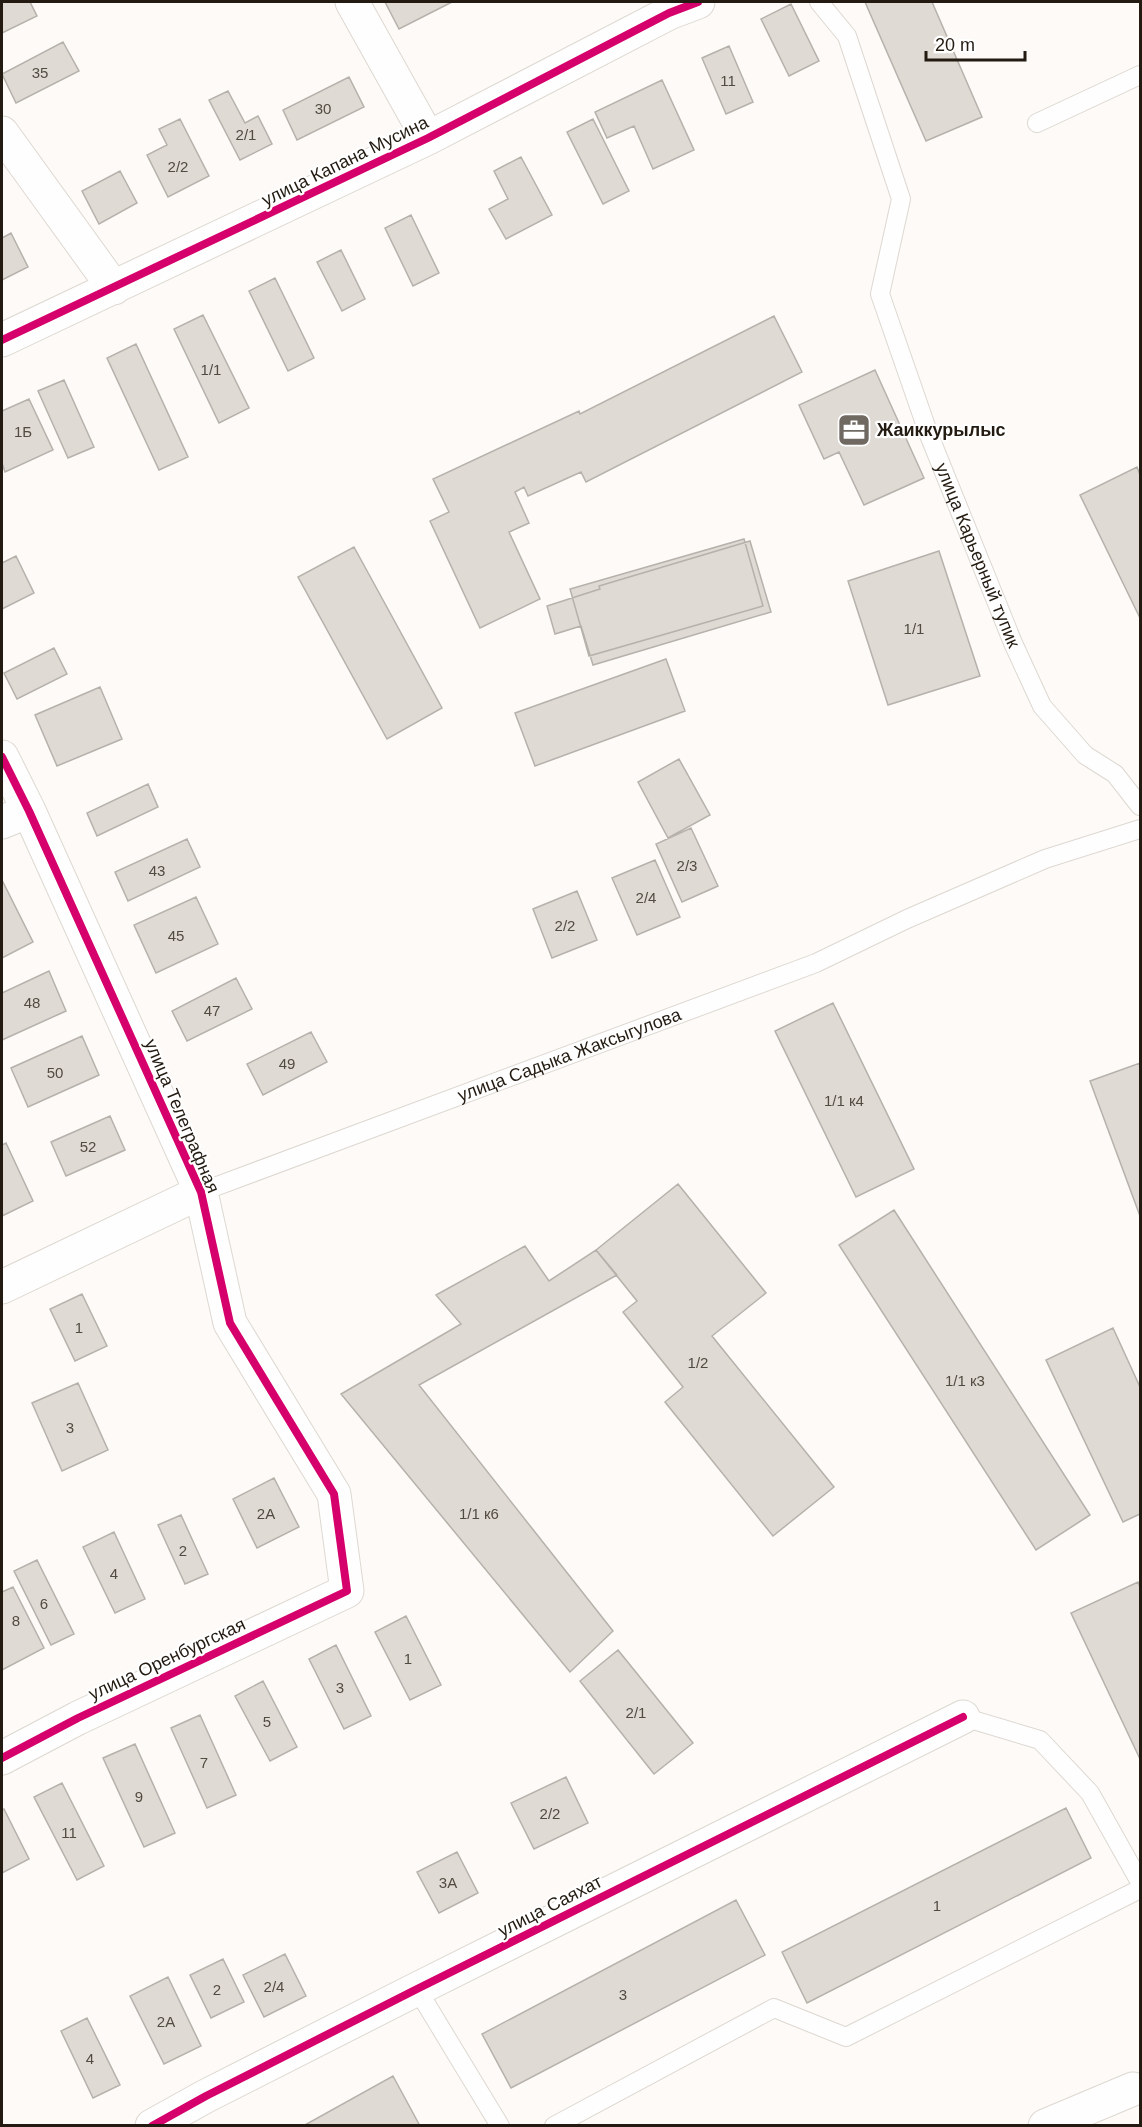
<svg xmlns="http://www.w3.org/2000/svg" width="1142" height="2127" font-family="Helvetica,sans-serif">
  <rect width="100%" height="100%" fill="#fdfaf7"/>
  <path fill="#dfdad3" stroke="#b6b1ab" stroke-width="1.5" d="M2,2H30L37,16L2,33Z
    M385,2H452L399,29Z
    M865,2H932L982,117L926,141Z
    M791,4L819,61L789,76L761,19Z
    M63,42L79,71L16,103L2,74Z
    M729,46L753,102L726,114L702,58Z
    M349,77L364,107L297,140L283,110Z
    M662,80L694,150L653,169L634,126L607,138L595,112Z
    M228,91L245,123L258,116L272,144L240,160L209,100Z
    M180,119L209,176L168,197L147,155L167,145L159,129Z
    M593,119L629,191L603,204L567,132Z
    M521,157L552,215L506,239L489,209L508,199L494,171Z
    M120,171L137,203L99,224L82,191Z
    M411,215L439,273L413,286L385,228Z
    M11,233L28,267L2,280V238Z
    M341,250L365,299L342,311L317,262Z
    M275,278L314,358L288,371L249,291Z
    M203,315L249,408L219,423L174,329Z
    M774,316L802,372L586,482L581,472L528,496L524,487L515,492L529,523L509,532L540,599L480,628L430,521L449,512L433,479L579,411L580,414Z
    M136,344L188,457L159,470L107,358Z
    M875,370L924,478L864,505L839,452L824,459L799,405Z
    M64,380L94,447L68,458L38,391Z
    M29,399L53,450L5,472L2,463V411Z
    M1137,467L1140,475V618L1080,495Z
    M744,539L763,606L589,656L570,589Z
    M750,541L771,612L593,665L581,626L555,634L547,606L600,589L599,586Z
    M354,547L442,708L387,739L298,577Z
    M939,551L980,676L888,705L848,581Z
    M16,556L34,593L2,609V563Z
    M54,648L67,674L17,699L4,673Z
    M666,659L685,711L535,766L515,713Z
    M100,687L122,739L57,766L35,715Z
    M679,759L710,815L668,838L638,782Z
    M148,784L158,807L97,836L87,813Z
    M691,828L718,886L682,902L656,844Z
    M187,839L200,867L128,901L115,872Z
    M655,860L680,917L637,935L612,878Z
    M2,880L33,942L2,958Z
    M577,891L597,940L552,958L533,909Z
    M196,897L218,944L156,973L134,925Z
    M49,971L66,1011L2,1040V993Z
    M236,978L252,1009L187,1041L172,1011Z
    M833,1003L914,1169L856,1197L775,1031Z
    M311,1032L327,1062L263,1095L247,1064Z
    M82,1036L99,1075L28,1107L11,1068Z
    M1140,1063V1216L1090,1081Z
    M110,1116L125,1150L66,1176L51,1142Z
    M6,1143L33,1201L2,1216V1145Z
    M678,1184L766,1293L712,1336L834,1487L773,1536L665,1402L683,1387L623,1312L637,1301L596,1250Z
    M894,1210L1090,1515L1036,1550L839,1245Z
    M525,1246L549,1281L596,1250L617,1275L419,1385L613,1631L570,1672L341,1394L461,1324L436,1295Z
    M82,1294L107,1346L75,1361L50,1309Z
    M1113,1328L1140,1387V1514L1123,1522L1046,1360Z
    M78,1383L108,1450L62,1471L32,1403Z
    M274,1478L299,1527L257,1548L233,1499Z
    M181,1515L208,1574L185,1584L158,1525Z
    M114,1532L145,1599L115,1613L83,1547Z
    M37,1560L74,1634L51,1645L14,1571Z
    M1138,1582L1140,1587V1759L1071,1613Z
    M13,1587L44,1648L2,1670V1592Z
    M406,1616L441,1685L410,1700L375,1632Z
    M336,1645L371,1716L344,1729L309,1659Z
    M618,1650L693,1743L654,1774L580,1681Z
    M263,1681L297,1747L270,1761L235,1696Z
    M200,1715L236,1795L207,1808L171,1728Z
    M135,1744L175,1833L144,1847L103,1758Z
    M566,1777L588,1823L534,1849L511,1803Z
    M62,1783L104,1866L77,1880L34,1797Z
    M1066,1808L1091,1858L807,2003L782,1952Z
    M4,1809L29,1859L2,1873V1810Z
    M457,1852L478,1893L439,1913L417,1872Z
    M736,1900L765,1955L511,2088L482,2034Z
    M285,1954L306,1996L264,2017L243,1975Z
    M223,1959L244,2002L211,2018L190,1975Z
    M168,1977L201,2046L164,2064L130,1996Z
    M87,2018L120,2085L93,2098L61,2031Z
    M393,2076L420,2126H303Z"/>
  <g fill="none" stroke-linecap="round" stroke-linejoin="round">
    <defs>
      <g id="lane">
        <path id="s1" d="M819,2L847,36L901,199L880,294L929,435L1013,643L1042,706L1085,755L1115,774L1140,806"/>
        <path d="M1037,123L1140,75"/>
        <path id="s2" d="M201,1192L816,963L907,919L1045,859L1140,829"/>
        <path d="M963,1717L1040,1740L1090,1793L1140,1882"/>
        <path d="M417,1989L500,2126"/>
        <path d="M554,2126L774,2008L846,2037L1140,1889"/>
      </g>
      <path id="street" d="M352,2L428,138
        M2,133L114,288
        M2,340L428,138L669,13L698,2
        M2,757L29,811L201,1192L230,1323L334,1494L347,1591L78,1718L2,1758
        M2,822L29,811
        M2,1287L201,1192
        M152,2126L206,2096L417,1989L963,1717
        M1045,2126L1133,2089"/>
    </defs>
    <use href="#lane" stroke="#ddd8d1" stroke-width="20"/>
    <use href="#street" stroke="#ddd8d1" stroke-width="35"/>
    <use href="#lane" stroke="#fffefe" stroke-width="18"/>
    <use href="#street" stroke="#fffefe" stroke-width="33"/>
    <defs>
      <path id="cycleway" d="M2,340L428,138L669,13L698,2
        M2,757L29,811L201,1192L230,1323L334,1494L347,1591L78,1718L2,1758
        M152,2126L206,2096L417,1989L963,1717"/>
    </defs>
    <use href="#cycleway" stroke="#fff" stroke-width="11"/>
    <use href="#cycleway" stroke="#d6006c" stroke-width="8"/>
  </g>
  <defs>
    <symbol id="office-square" viewBox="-11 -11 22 22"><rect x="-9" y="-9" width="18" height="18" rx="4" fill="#6f6962" stroke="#fff"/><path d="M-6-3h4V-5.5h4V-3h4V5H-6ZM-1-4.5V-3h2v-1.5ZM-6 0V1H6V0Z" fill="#fff"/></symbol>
  </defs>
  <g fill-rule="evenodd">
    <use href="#office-square" x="835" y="411" width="38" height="38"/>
  </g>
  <g text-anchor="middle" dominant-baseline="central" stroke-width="4.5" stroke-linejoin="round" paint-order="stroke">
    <g font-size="15" fill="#524b42">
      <text x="40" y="72">35</text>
      <text x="728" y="80">11</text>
      <text x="323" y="108">30</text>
      <text x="246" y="134">2/1</text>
      <text x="178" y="166">2/2</text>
      <text x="211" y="369">1/1</text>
      <text x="23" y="431">1Б</text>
      <text x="914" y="628">1/1</text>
      <text x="687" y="865">2/3</text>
      <text x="157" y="870">43</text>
      <text x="646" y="897">2/4</text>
      <text x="565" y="925">2/2</text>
      <text x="176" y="935">45</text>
      <text x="32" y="1002">48</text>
      <text x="212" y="1010">47</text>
      <text x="287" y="1063">49</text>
      <text x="55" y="1072">50</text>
      <text x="844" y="1100">1/1 к4</text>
      <text x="88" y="1146">52</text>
      <text x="79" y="1327">1</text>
      <text x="698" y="1362">1/2</text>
      <text x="965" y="1380">1/1 к3</text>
      <text x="70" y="1427">3</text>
      <text x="266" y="1513">2А</text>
      <text x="479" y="1513">1/1 к6</text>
      <text x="183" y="1550">2</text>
      <text x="114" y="1573">4</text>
      <text x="44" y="1603">6</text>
      <text x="16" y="1620">8</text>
      <text x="408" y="1658">1</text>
      <text x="340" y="1687">3</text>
      <text x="636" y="1712">2/1</text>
      <text x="267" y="1721">5</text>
      <text x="204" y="1762">7</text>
      <text x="139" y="1796">9</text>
      <text x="550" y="1813">2/2</text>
      <text x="69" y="1832">11</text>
      <text x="448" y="1882">3А</text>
      <text x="937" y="1905">1</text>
      <text x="274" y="1986">2/4</text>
      <text x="217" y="1989">2</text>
      <text x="623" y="1994">3</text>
      <text x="166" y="2021">2А</text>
      <text x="90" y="2058">4</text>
    </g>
    <g font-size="18" fill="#231b11" stroke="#fff">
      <text transform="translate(345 161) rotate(-26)">улица Капана Мусина</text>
      <text stroke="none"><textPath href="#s1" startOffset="592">улица Карьерный тупик</textPath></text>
      <text stroke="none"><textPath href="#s2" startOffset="393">улица Садыка Жаксыгулова</textPath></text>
      <text transform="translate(182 1116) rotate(67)">улица Телеграфная</text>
      <text transform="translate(167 1659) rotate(-25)">улица Оренбургская</text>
      <text transform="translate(550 1906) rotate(-27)">улица Саяхат</text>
    </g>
    <g font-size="18" font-weight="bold" fill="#231b11" stroke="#fff" text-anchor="start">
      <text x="877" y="430">Жаиккурылыс</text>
    </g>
  </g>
  <rect width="1142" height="2127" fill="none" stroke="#231b11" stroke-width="6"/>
  <path d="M926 51v9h99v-9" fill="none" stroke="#231b11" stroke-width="3"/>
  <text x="935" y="51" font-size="18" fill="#231b11" stroke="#ffffff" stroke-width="4.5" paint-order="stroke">20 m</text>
</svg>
